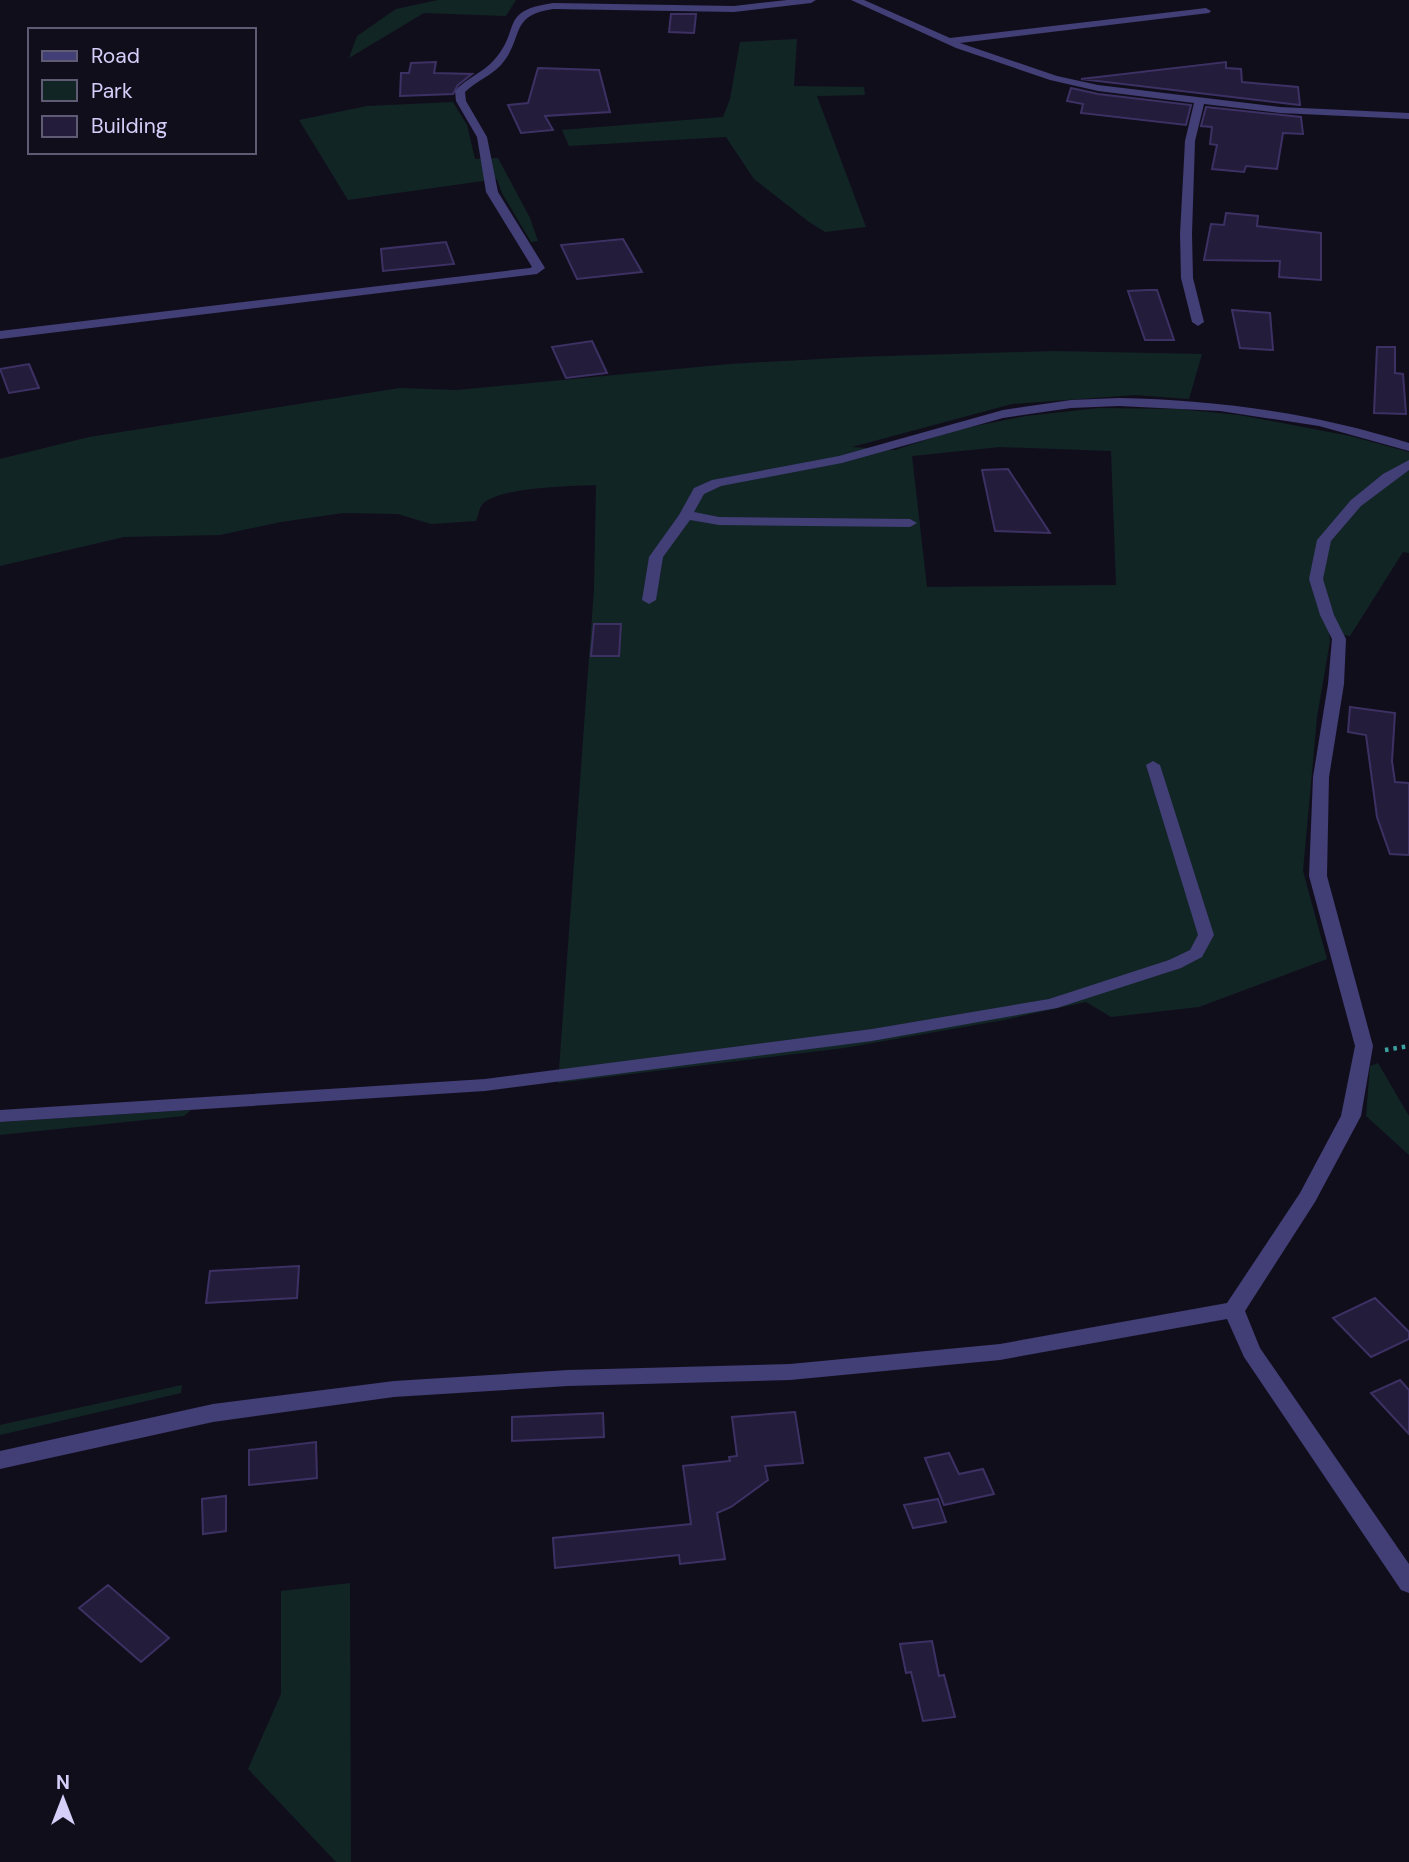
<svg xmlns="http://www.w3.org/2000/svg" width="1409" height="1862" font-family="'DM Sans',sans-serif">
  <rect width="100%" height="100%" fill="#110e1c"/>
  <path fill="#122525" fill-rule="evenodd" d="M438,0H516L506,16L424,13L349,58L357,36L396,9Z
    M797,39L794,86L864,87L865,95L817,96L866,227L825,232L809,222L754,179L726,137L569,146L562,130L723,117L730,99L740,42Z
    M453,102L467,125L475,159L498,158L530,218L538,241L531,242L502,193L497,179L348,200L299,120L367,106Z
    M1053,351L1202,354L1189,399L1135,395L1012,404L852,447L895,450L956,430L1026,416L1099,408L1178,409L1239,415L1350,436L1409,452V553L1403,552L1350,636L1329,633L1330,641L1317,717L1303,871L1327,959L1199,1007L1111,1017L1086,1002L1004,1020L844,1048L558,1083L594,589L596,485C573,486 495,487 482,505C479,509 478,516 476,521L431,524L398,514L343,513L281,522L220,535L124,537L0,566V459L89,437L400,388L457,390L729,364L856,357ZM1000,447L1111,451L1116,585L927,587L912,456ZM594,624H621L619,656H591Z
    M1378,1063L1409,1116V1155L1366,1116L1370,1066Z
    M191,1110L184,1116L0,1135V1122Z
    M182,1385L181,1393L0,1435V1425Z
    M350,1583L351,1862H336L248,1769L281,1694V1591Z"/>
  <path fill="#231c3b" stroke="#3d3164" stroke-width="2" d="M671,14H696L694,33L669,32Z
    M436,62L434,73L472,74L458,85L453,94L400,96L401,73H409L411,63Z
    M1226,62V68L1241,69L1242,82L1298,87L1300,105L1081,79Z
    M538,68L599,70L610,112L545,116L553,130L521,133L508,105L528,103Z
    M1071,88L1098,94L1191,105L1186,125L1081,113L1083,104L1067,101Z
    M1206,107L1301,117L1303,134L1283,133L1277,169L1246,166L1244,172L1212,169L1217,145L1210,144L1212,127L1201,126Z
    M1226,213L1258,216L1257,226L1321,233V280L1279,277L1280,261L1204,260L1211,224L1224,225Z
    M623,239L642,272L577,279L561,245Z
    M446,242L454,264L383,271L381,249Z
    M1148,290H1157L1174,340H1145L1128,291Z
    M1232,310L1270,313L1273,350L1240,348Z
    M592,341L607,373L566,378L552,347Z
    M1377,347H1395V373L1403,374L1406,414L1374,413Z
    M29,364L39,388L9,393L0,369Z
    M1008,469L1050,533L995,531L982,470Z
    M594,624H621L619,656H591Z
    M1350,707L1395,713L1392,761L1395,782L1409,783V855L1390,854L1377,817L1366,735L1348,732Z
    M299,1266L297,1298L206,1303L210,1271Z
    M1375,1298L1409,1332V1339L1371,1357L1333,1318Z
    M1400,1380L1409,1390V1434L1371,1393Z
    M795,1412L803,1463L765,1466L768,1480L731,1507L717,1513L725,1559L680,1564L679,1555L555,1568L553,1538L691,1524L683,1466L730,1461L729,1457L737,1456L732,1417Z
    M603,1413L604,1437L512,1441V1417Z
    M316,1442L317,1478L249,1485V1450Z
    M949,1453L959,1474L983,1469L994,1494L944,1505L925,1458Z
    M226,1496V1531L203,1534L202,1499Z
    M938,1499L946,1522L913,1528L904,1505Z
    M108,1585L169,1638L141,1662L79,1608Z
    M932,1641L939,1676L944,1675L955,1717L923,1721L911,1672L906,1673L900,1644Z"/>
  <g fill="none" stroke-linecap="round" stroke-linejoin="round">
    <path stroke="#3ba19e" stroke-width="4.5" stroke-dasharray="3.5 5" stroke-linecap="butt" d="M1385,1050L1409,1046"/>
    <path fill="#423e76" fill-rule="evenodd" d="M1153,761L1160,765L1214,935L1202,957L1181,968L1057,1008L872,1041L485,1091L0,1122V1110L485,1079L872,1029L1049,999L1169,960L1190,950L1198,935L1146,765Z"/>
    <path fill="#423e76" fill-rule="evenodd" d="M787,0H816L811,3L734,12L553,9C508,16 525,37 501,65C491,76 476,81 465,92L466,101L487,137L498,192L545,268L537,274L0,339V331L530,268L532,267L486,192L477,137L456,101L455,91C466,78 483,73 494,60C522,29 498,11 553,3L734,6Z
      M851,0H864L950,38L1206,8L1211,11L1209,13L960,43L1057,76L1098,85L1280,107L1409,113V119L1280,113L1204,104L1195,141L1192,234L1193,278L1204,322L1198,326L1192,322L1181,278L1180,234L1185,141L1194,103L1098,91L1050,80L956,48Z
      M1119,398C1218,400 1314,413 1409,443V451L1319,426L1220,411L1119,406L1071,408L1003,418L842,463L721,486L704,494L694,512L719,517L910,519L917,523L910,527L719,525L690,520L663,557L656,600L649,604L642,600L649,557L679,515L694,488L712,480L839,456L1003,410L1071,400Z
      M1409,460V470L1361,506L1331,541L1323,579L1334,615L1346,639L1344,684L1329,777L1327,876L1373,1046L1361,1116L1315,1202L1245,1311L1260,1348L1409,1564V1593L1401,1590L1244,1357L1227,1319L1000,1360L790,1380L568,1386L394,1397L213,1422L0,1469V1451L213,1404L394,1381L568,1370L790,1364L1000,1344L1227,1303L1300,1193L1341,1116L1355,1046L1309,876L1313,777L1328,684L1332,639L1320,615L1309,579L1317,540L1351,500L1383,474Z"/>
  </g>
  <rect x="28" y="28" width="228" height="126" fill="#110e1c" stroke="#5f5b74" stroke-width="2"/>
  <rect x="42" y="51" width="35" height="10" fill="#423e76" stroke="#5f5b74" stroke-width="2"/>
  <text x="91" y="63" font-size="21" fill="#d5cff9">Road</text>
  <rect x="42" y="80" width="35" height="21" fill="#122525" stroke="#5f5b74" stroke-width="2"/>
  <text x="91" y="98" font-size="21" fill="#d5cff9">Park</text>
  <rect x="42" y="116" width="35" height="21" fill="#231c3b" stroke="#5f5b74" stroke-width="2"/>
  <text x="91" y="133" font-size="21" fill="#d5cff9">Building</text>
  <g transform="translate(63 1799)" stroke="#110e1c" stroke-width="5" paint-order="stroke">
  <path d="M0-5L12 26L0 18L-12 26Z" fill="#d5cff9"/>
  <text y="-10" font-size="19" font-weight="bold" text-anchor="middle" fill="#d5cff9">N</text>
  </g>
</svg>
